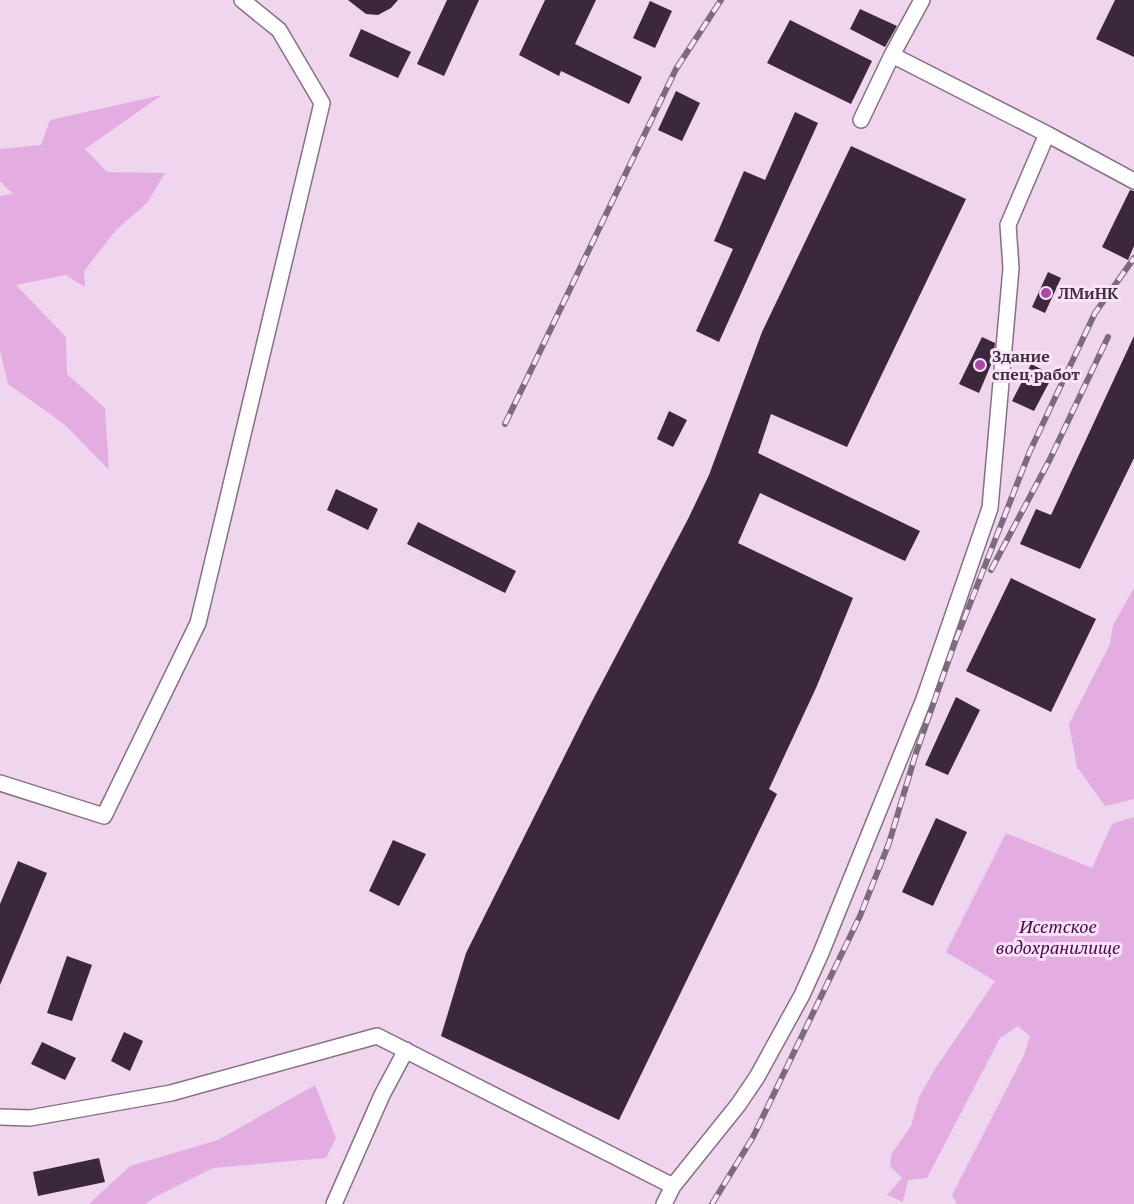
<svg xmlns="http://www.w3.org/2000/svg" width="1134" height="1204" font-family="'PT Serif',serif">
  <rect width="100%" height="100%" fill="#efd5ee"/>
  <path fill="#e4ade2" d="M162,95L85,149L107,172L165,173L147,203L116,230L84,271L85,287L66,275L16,285L66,337L67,374L105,408L109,470L64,424L8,384L0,351V196L13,194L0,181V149L41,145L50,120Z
    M1134,588V799L1105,806L1077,767L1069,724L1110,644L1113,625Z
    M1134,817V1204H957L952,1195L1024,1055L1030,1036L1018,1026L1000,1038L927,1178L908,1180L903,1202L887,1195L902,1178L890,1166L891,1155L911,1126L919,1097L935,1069L995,981L946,952L1006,833L1092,868L1112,824Z
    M315,1085L336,1138L326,1158L213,1168L153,1198L146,1204H89L130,1166L218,1140Z"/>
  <path fill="#3b283b" d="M348,0H398L391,8L378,15L366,14Z
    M447,0H479L444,76L417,64Z
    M545,0H596L575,44L642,77L629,104L561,71L559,76L519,55Z
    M1115,0H1134V57L1096,39Z
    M650,1L672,11L655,48L633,38Z
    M860,9L897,26L885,47L850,29Z
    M790,20L872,61L851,104L767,63Z
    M361,29L411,52L398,78L349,56Z
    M676,91L700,103L682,141L658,130Z
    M795,112L818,123L719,342L696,331L733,249L714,241L744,171L765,180Z
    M851,146L966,199L847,447L771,414L758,453L920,531L905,561L760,493L738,543L853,598L816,688L769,789L777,794L619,1120L441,1036L466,953L588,709L688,519L709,475L762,332Z
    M1130,190L1134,191V246L1128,260L1102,247Z
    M1048,272L1061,278L1045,313L1032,307Z
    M1134,336V458L1080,569L1020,544L1036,509L1051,515Z
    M982,337L995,343L993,360L979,393L959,384Z
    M1031,364L1053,375L1034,411L1012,401Z
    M669,411L687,420L673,447L657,439Z
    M336,489L378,509L368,530L327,510Z
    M418,522L516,571L505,593L407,544Z
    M1011,578L1096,619L1051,712L966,671Z
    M956,697L980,710L948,775L925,765Z
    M936,818L967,832L933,906L902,892Z
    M393,840L426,854L399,906L369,891Z
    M18,861L47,873L0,985V904Z
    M67,956L92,965L72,1021L47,1013Z
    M124,1032L143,1041L130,1071L111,1061Z
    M42,1042L76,1058L65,1080L31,1064Z
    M99,1158L105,1182L38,1196L33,1172Z"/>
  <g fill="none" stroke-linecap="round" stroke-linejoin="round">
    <defs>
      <path id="minor" d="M861,120L892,55L922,0
        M1047,134L1134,181
        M0,783L104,816L198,623L322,103L279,30L242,0
        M0,1117L30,1118L171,1093L377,1036L673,1186L738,1105L757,1077L802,995L821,953L924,699L990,508L1011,268L1008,225L1047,134L892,55
        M334,1204L382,1095L406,1050
        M664,1204L673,1186"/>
    </defs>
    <use href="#minor" stroke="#877086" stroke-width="18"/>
    <use href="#minor" stroke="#fff" stroke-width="15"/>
    <defs>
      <path id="rail" d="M505,424L676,69L721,0
        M991,570L1050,459L1108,337
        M712,1204L753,1137L860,916L889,843L916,753L955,642L1030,451L1095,313L1134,258"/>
    </defs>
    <use href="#rail" stroke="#7b6c7b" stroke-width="6"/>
    <use href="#rail" stroke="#fce2fb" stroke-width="4" stroke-dasharray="11" stroke-linecap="butt"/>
  </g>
  <g fill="#ab46ab" stroke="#fce2fb" stroke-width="2">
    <circle cx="1046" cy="293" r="6"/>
    <circle cx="980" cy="365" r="6"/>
  </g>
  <g text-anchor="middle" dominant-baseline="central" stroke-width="6" stroke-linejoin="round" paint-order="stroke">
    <g font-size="16" font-weight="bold" fill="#3c323c" stroke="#fce2fb" text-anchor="start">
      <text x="1058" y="293">ЛМиНК</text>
      <text x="992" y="356">Здание<tspan x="992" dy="18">спец работ</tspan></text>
    </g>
    <g font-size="18" font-style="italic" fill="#470448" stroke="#fce2fb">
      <text x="1058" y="926">Исетское<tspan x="1058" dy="21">водохранилище</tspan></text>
    </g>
  </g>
</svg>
